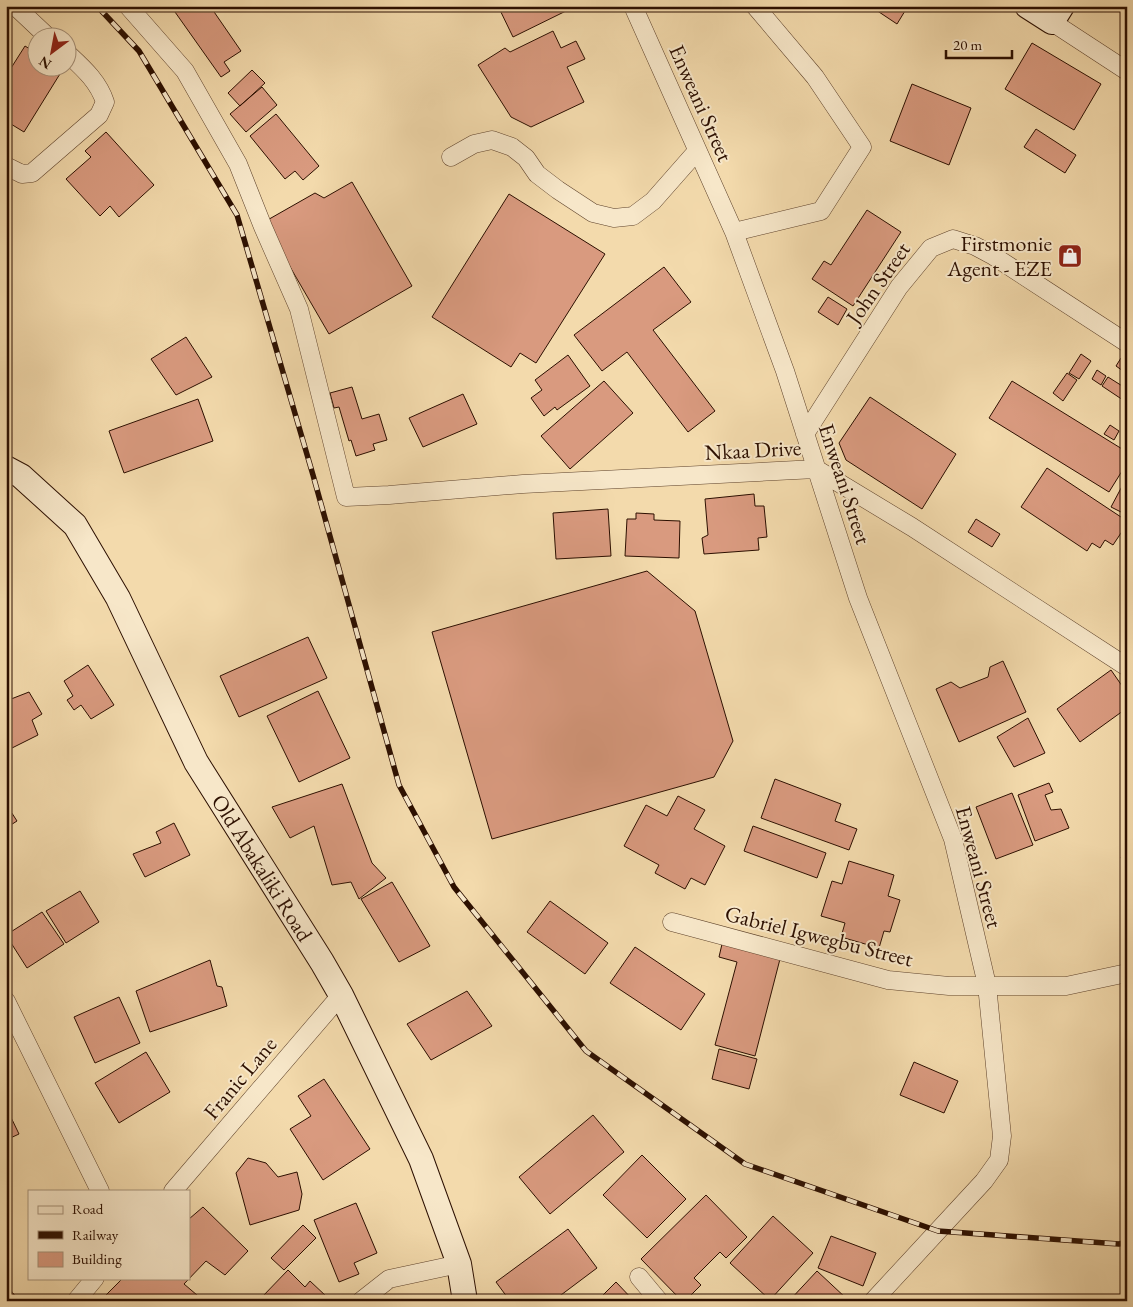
<svg xmlns="http://www.w3.org/2000/svg" width="1133" height="1307" font-family="'EB Garamond',serif">
  <rect width="100%" height="100%" fill="#f3daac"/>
  <filter id="stains"><feTurbulence type="fractalNoise" baseFrequency=".004" numOctaves="4"/><feColorMatrix values="0 0 0 0 .2 0 0 0 0 .09 0 0 0 0 .02 0 0 0 .5 -.17"/></filter>
  <radialGradient id="worn" r=".72"><stop offset=".6" stop-color="#630" stop-opacity="0"/><stop offset="1" stop-color="#630" stop-opacity=".3"/></radialGradient>
  <path fill="#d99a7f" stroke="#2c0f00" d="M183,6H210L241,51L224,62L230,71L221,77L175,12Z
    M498,6H569L570,9L513,37Z
    M870,6H908L897,24Z
    M553,31L561,48L576,41L585,59L567,67L584,102L531,127L511,117L478,65L505,48L510,52Z
    M1032,43L1101,84L1074,130L1005,89Z
    M25,46L38,54V68H60L63,69L24,132L6,121V76Z
    M252,70L265,83L240,106L228,93Z
    M912,84L971,108L949,165L890,141Z
    M262,87L277,105L246,132L230,114Z
    M276,114L319,166L303,180L295,171L285,179L250,136Z
    M1036,129L1076,155L1065,173L1024,147Z
    M106,132L154,185L119,217L110,206L100,216L66,179L91,157L85,151Z
    M352,182L412,286L329,334L264,222L315,193L324,198Z
    M509,194L605,254L536,363L520,353L511,367L432,317Z
    M867,210L901,232L853,306L812,279L824,261L831,265Z
    M664,267L691,302L653,330L715,411L688,432L627,352L602,371L574,335Z
    M828,297L847,309L838,325L818,312Z
    M186,337L212,377L176,395L151,359Z
    M1081,354L1091,361L1079,379L1069,373Z
    M568,355L590,386L557,410L555,407L544,416L531,398L542,390L535,380Z
    M1121,358L1127,362L1123,371L1116,366Z
    M1097,370L1106,376L1101,385L1092,379Z
    M1067,373L1077,380L1063,401L1053,393Z
    M1108,377L1127,389V393L1123,400L1102,386Z
    M604,381L633,413L570,469L541,436Z
    M1012,381L1127,452V463L1109,492L989,418Z
    M352,387L362,419L379,414L387,440L373,444L375,450L356,456L351,440L349,441L339,407L334,408L330,393Z
    M463,394L477,424L423,447L409,418Z
    M870,397L956,454L922,509L846,460L839,443Z
    M198,399L213,441L124,473L109,431Z
    M1110,425L1119,431L1114,440L1104,434Z
    M1047,468L1127,521V524L1113,545L1105,540L1100,548L1092,543L1087,551L1021,507Z
    M1127,477V515L1111,507Z
    M754,494L755,506H764L767,537L758,538L759,550L704,554L702,538L708,535L705,499Z
    M608,509L611,556L556,559L553,513Z
    M636,513L654,514V520L680,521L679,558L625,556L627,519H636Z
    M976,519L1000,534L992,547L968,532Z
    M647,571L695,611L733,741L714,777L492,839L432,632Z
    M308,637L327,678L239,717L220,676Z
    M1003,661L1026,712L959,742L936,689L951,682L960,688L988,677L990,667Z
    M88,665L114,705L91,719L81,705L74,710L67,700L73,696L64,681Z
    M1111,670L1127,693V708L1080,742L1057,709Z
    M318,691L350,758L299,782L267,716Z
    M29,692L42,714L32,720L38,735L6,751V701Z
    M1028,718L1045,753L1014,767L997,737Z
    M775,779L841,804L835,821L857,829L849,850L761,818Z
    M1049,783L1053,792L1045,795L1051,810L1061,809L1069,828L1035,841L1018,795Z
    M342,784L372,863L386,878L359,899L351,882L332,885L314,826L290,838L272,807Z
    M1012,793L1033,845L996,859L976,807Z
    M678,796L705,810L694,829L725,846L705,885L691,878L685,889L655,873L659,865L624,846L646,805L667,816Z
    M6,804L17,821L6,828Z
    M174,823L190,855L145,877L133,854L161,843L156,832Z
    M753,826L826,853L817,878L744,851Z
    M1127,854V869L1121,857Z
    M849,861L894,875L888,896L900,900L890,932L884,931L879,948L841,937L845,923L821,916L832,881L842,884Z
    M392,882L430,946L399,962L361,899Z
    M80,891L99,922L66,943L46,911Z
    M550,901L608,943L585,974L527,932Z
    M42,912L64,944L27,968L6,935Z
    M722,944L780,959L755,1056L715,1045L737,962L719,957Z
    M635,947L705,994L681,1030L610,983Z
    M210,960L217,986L222,987L227,1006L150,1032L136,991Z
    M467,991L492,1026L431,1060L407,1024Z
    M119,997L140,1043L95,1063L74,1017Z
    M719,1049L757,1059L749,1089L712,1079Z
    M146,1052L170,1092L119,1123L95,1083Z
    M914,1062L958,1081L944,1113L900,1095Z
    M324,1079L370,1149L323,1180L290,1129L311,1116L298,1096Z
    M6,1107L19,1134L6,1140Z
    M593,1115L624,1152L550,1214L519,1177Z
    M642,1155L686,1199L647,1238L603,1195Z
    M248,1158L266,1163L278,1177L297,1172L302,1194L299,1210L250,1225L236,1173Z
    M706,1195L747,1237L726,1258L720,1252L694,1278L701,1285L685,1301H682L641,1259Z
    M356,1203L377,1253L354,1263L359,1274L339,1282L314,1220Z
    M203,1207L248,1251L225,1275L206,1261L184,1284L204,1301H104L102,1299L123,1278H189V1219Z
    M773,1216L813,1253L770,1300L730,1263Z
    M303,1225L316,1238L284,1270L271,1258Z
    M568,1229L597,1268L553,1301H510L496,1282Z
    M831,1236L876,1253L863,1286L818,1268Z
    M288,1270L305,1287L310,1281L327,1297L324,1301H266L262,1297Z
    M817,1271L847,1299L845,1301H789Z
    M616,1282L634,1301H597Z
    M9,1288L19,1301H6V1291Z
    M251,1295L257,1301H245Z"/>
  <g fill="none" stroke-linecap="round" stroke-linejoin="round">
    <defs>
      <path id="minor" d="M15,6L49,38
        M128,6L185,71L238,164L263,227L299,309L346,497L389,495L523,484L816,469L912,527L1127,667
        M633,6L734,232L785,371L858,598L953,839L987,985L1002,1136L999,1160L984,1181L873,1301
        M1052,22L1127,71
        M451,157L474,144L492,140L512,147L526,158L537,174L558,190L593,213L614,218L633,216L653,201L697,151
        M6,166L22,174L32,173L99,115L105,102C98,81 83,68 68,54
        M734,232L821,211L862,147L815,77L755,6
        M805,434L899,287L931,248L953,239L975,246L992,255L1127,343
        M672,922L888,980L949,986H1066L1127,973
        M6,1001L100,1191
        M173,1191L341,995
        M639,1277L659,1301
        M76,1301L95,1278
        M361,1301L389,1279L459,1264"/>
      <g id="secondary">
        <path d="M1027,6L1052,22L1062,6"/>
        <path id="s1" d="M6,468L21,476L75,525L118,598L196,762L322,962L341,995L421,1159L459,1264L465,1301"/>
      </g>
    </defs>
    <use href="#minor" stroke="#5e422b" stroke-width="19"/>
    <use href="#secondary" stroke="#2c0f00" stroke-width="26"/>
    <use href="#minor" stroke="#f7e7c9" stroke-width="18"/>
    <use href="#secondary" stroke="#f7e7c9" stroke-width="24"/>
    <defs>
      <path id="rail" d="M97,6L139,51L237,215L313,475L399,785L454,887L586,1051L745,1164L938,1231L1119,1244L1127,1242"/>
    </defs>
    <use href="#rail" stroke="#2c0f00" stroke-width="5.5"/>
    <use href="#rail" stroke="#f7e7c9" stroke-width="4" stroke-dasharray="11" stroke-linecap="butt"/>
  </g>
  <defs>
    <symbol id="shop-square" viewBox="-11 -11 22 22"><rect x="-9" y="-9" width="18" height="18" rx="4" fill="#8f2418" stroke="#f7e7c9"/><path d="M-5-2.5h2.3a2.7 3.5 0 0 1 5.4 0H5L5.5 6h-11ZM-1.5-2.5h3a1.5 2.3 0 0 0-3 0Z" fill="#fff"/></symbol>
  </defs>
  <g fill-rule="evenodd">
    <use href="#shop-square" x="1056" y="242" width="28" height="28"/>
  </g>
  <g text-anchor="middle" dominant-baseline="central" stroke-width="4" stroke-linejoin="round" paint-order="stroke">
    <g font-size="22" fill="#2c0f00" stroke="#f7e7c9">
      <text transform="translate(701 103) rotate(66)">Enweani Street</text>
      <text transform="translate(878 283) rotate(-55)">John Street</text>
      <text transform="translate(753 450) rotate(-3)">Nkaa Drive</text>
      <text transform="translate(845 484) rotate(72)">Enweani Street</text>
      <text stroke="none"><textPath href="#s1" startOffset="481">Old Abakaliki Road</textPath></text>
      <text transform="translate(979 867) rotate(75)">Enweani Street</text>
      <text transform="translate(819 936) rotate(14)">Gabriel Igwegbu Street</text>
      <text transform="translate(240 1078) rotate(-50)">Franic Lane</text>
    </g>
    <g font-size="22" fill="#2c0f00" stroke="#f7e7c9" text-anchor="end">
      <text x="1052" y="243">Firstmonie<tspan x="1052" dy="25">Agent - EZE</tspan></text>
    </g>
  </g>
  <rect width="1133" height="1307" fill="none" stroke="#f3daac" stroke-width="25"/>
  <rect x="8" y="8" width="1118" height="1292" fill="none" stroke="#2c0f00" stroke-width="2.5"/>
  <rect x="12" y="12" width="1108" height="1282" fill="none" stroke="#2c0f00"/>
  <rect x="28" y="1190" width="162" height="90" fill="#f7e7c9" stroke="#a69179"/>
  <rect x="38" y="1206" width="25" height="8" fill="#f7e7c9" stroke="#a69179"/>
  <text x="72" y="1214" font-size="15" fill="#2c0f00">Road</text>
  <rect x="38" y="1231" width="25" height="8" fill="#2c0f00" stroke="#a69179"/>
  <text x="72" y="1240" font-size="15" fill="#2c0f00">Railway</text>
  <rect x="38" y="1252" width="25" height="15" fill="#d99a7f" stroke="#a69179"/>
  <text x="72" y="1264" font-size="15" fill="#2c0f00">Building</text>
  <g transform="translate(52 52) rotate(212)"><circle r="24" fill="#f7e7c9" stroke="#a69179"/>
  <path d="M0-4L9 19L0 12L-9 19Z" fill="#8f2418"/>
  <text y="-8" font-size="14" font-weight="bold" text-anchor="middle" fill="#2c0f00">N</text>
  </g>
  <path d="M946 50v8h66v-8" fill="none" stroke="#2c0f00" stroke-width="2.5"/>
  <text x="953" y="50" font-size="15" fill="#2c0f00" stroke="#f7e7c9" stroke-width="4" paint-order="stroke">20 m</text>
  <rect width="100%" height="100%" filter="url(#stains)"/>
  <rect width="100%" height="100%" fill="url(#worn)"/>
</svg>
